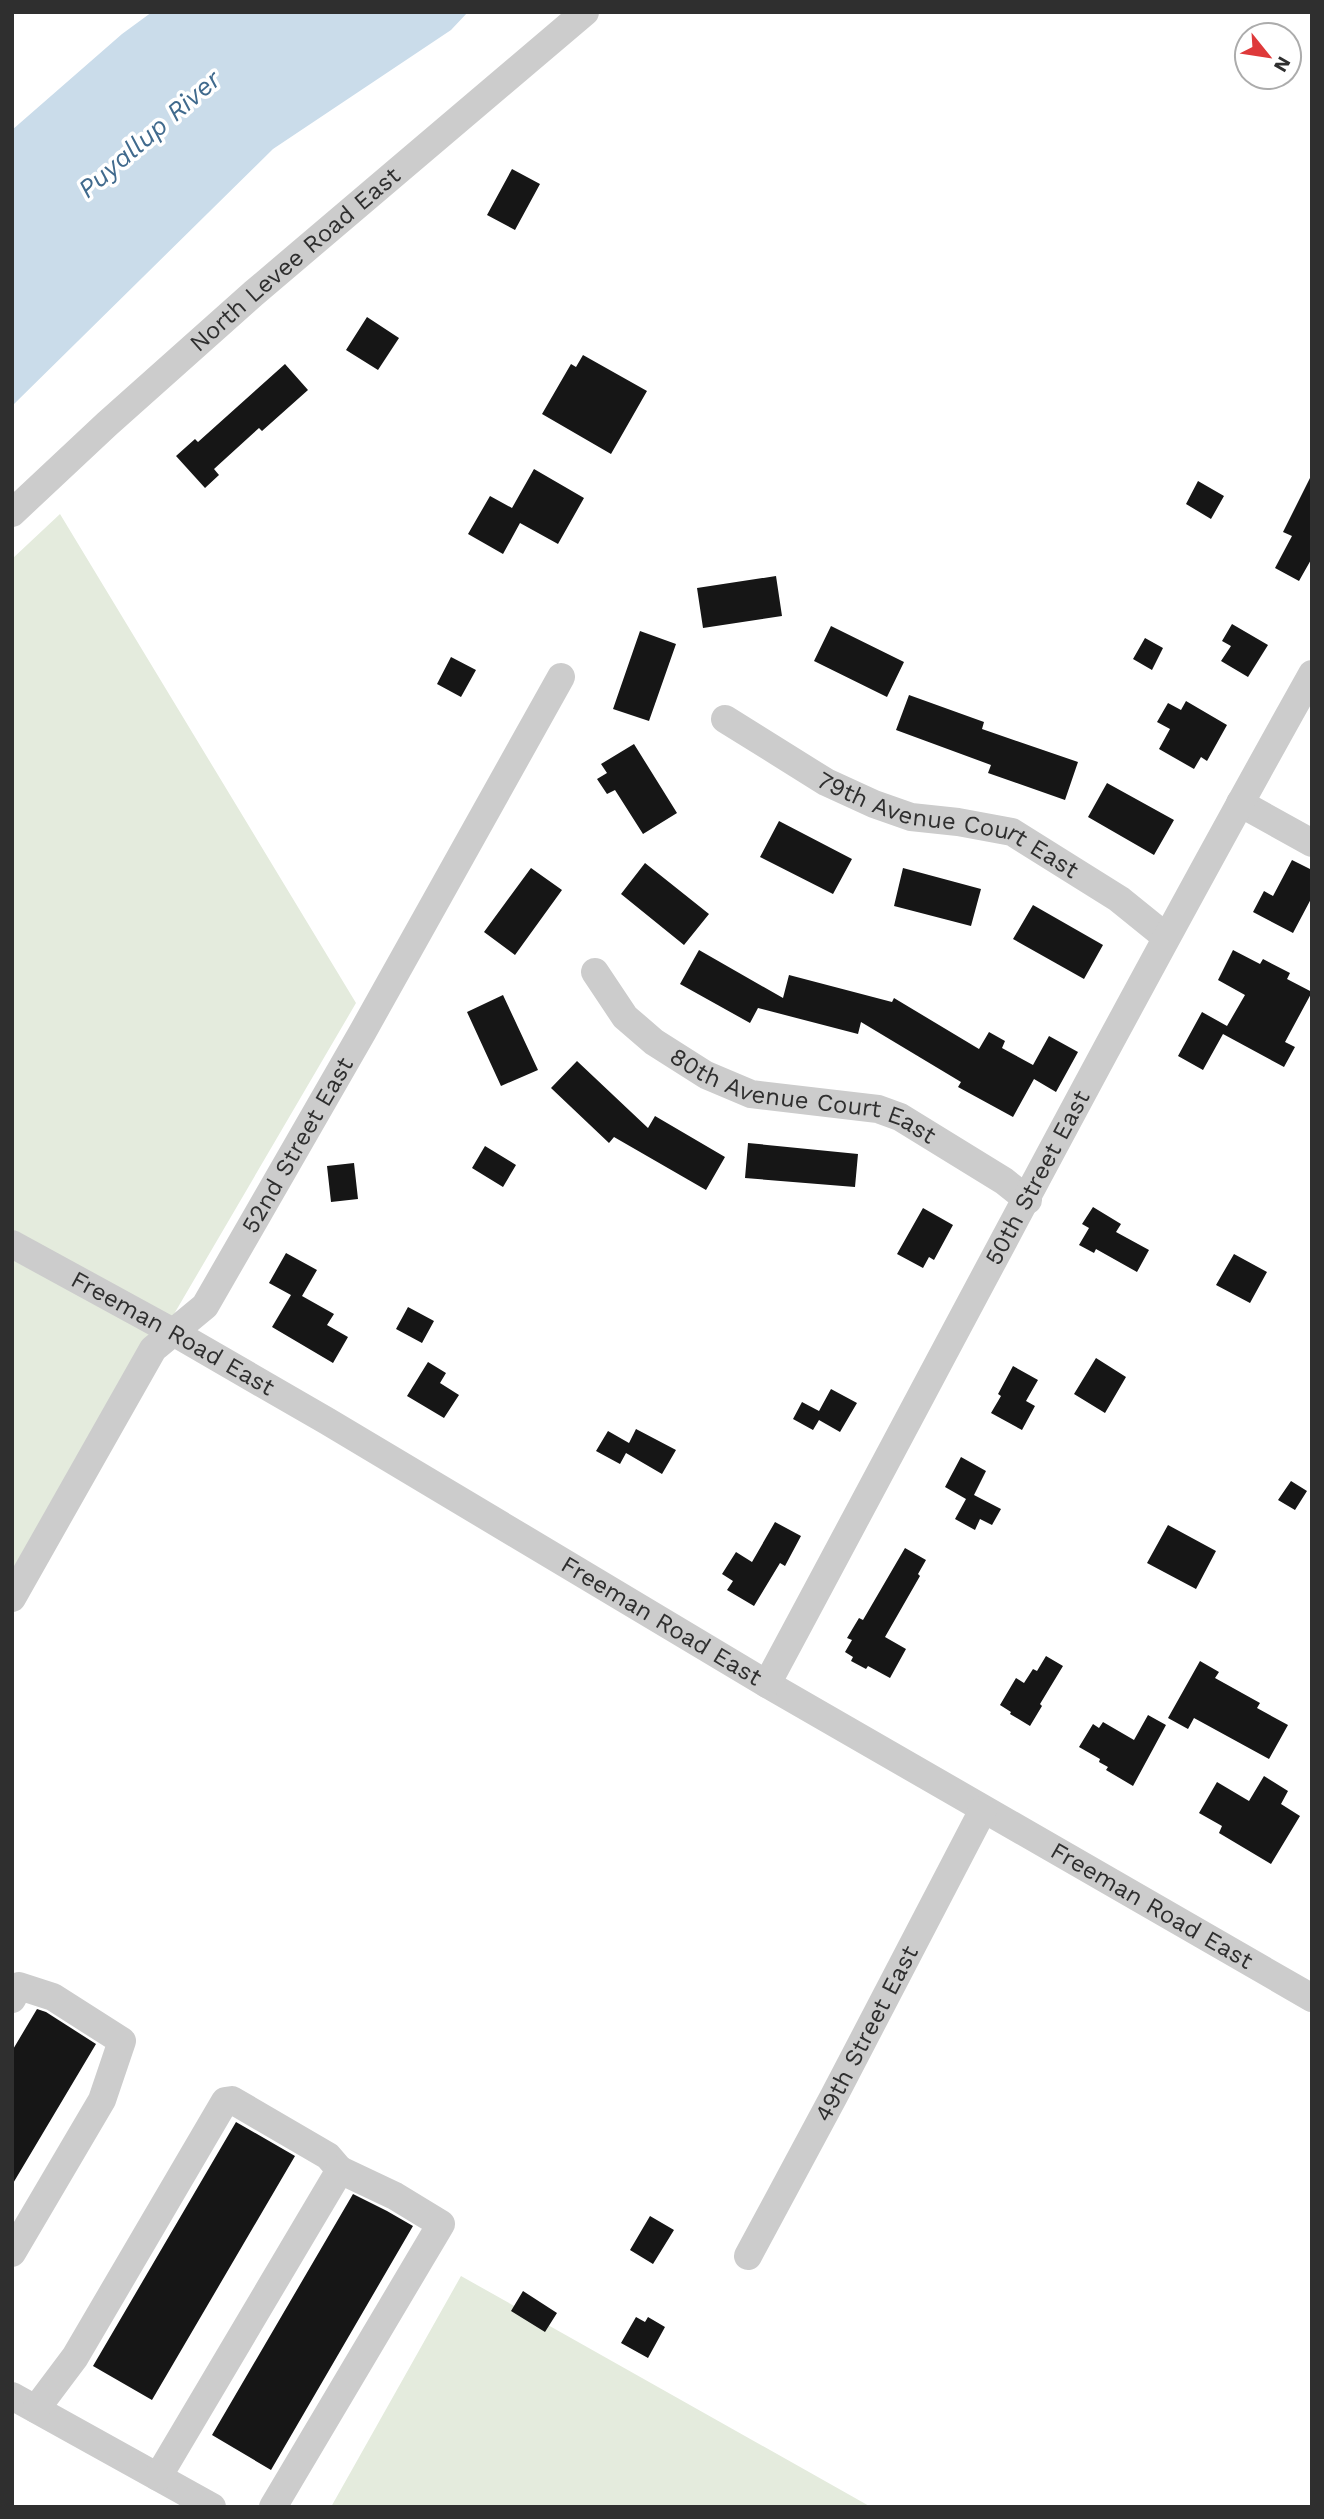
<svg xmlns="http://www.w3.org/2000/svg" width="1324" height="2519" font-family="'Work Sans',sans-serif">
  <rect width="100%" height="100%" fill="#fff"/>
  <path fill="#e4ebdd" d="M60,514L356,1003L12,1591V559Z
    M461,2276L871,2507H331Z"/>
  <path fill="#cadcea" d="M152,12H468L451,30L273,149L12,406V130L122,34Z"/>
  <path fill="#161616" d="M512,169L540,184L515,230L487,215Z
    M367,317L399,338L378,370L346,350Z
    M583,355L647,391L611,454L542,414L571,364L576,367Z
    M285,364L308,390L262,431L259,428L214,469L219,475L205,488L176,456L195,439L198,442Z
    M534,469L584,498L558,544L520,523L503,554L468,534L490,496L512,508Z
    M1312,474V558L1299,581L1275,568L1292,536L1283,532Z
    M1198,481L1224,496L1211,519L1186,504Z
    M776,576L782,616L703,628L697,588Z
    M1232,624L1268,645L1248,677L1221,661L1231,646L1222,641Z
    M831,626L904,662L887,697L814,661Z
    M640,631L676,644L649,721L613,709Z
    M1145,638L1163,648L1152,670L1133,659Z
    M451,657L476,670L461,697L437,684Z
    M909,695L984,722L982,729L1078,762L1065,800L988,773L991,765L896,730Z
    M1186,701L1227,725L1207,761L1201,757L1194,769L1159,749L1170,729L1157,722L1168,703L1181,710Z
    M634,744L677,813L643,834L615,790L607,794L597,779L607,773L601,764Z
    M1107,783L1174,820L1154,855L1088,817Z
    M779,821L852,859L833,894L760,857Z
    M1292,860L1312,870V897L1293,933L1253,912L1264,891L1273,896Z
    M645,863L709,914L684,945L621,894Z
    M531,868L562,890L515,955L484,932Z
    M903,868L981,889L971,926L894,906Z
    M1033,905L1103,945L1084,979L1013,939Z
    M699,950L783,998L789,975L892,1002L894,998L979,1049L989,1032L1005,1041L1002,1048L1033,1065L1049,1036L1078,1052L1056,1092L1034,1079L1013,1117L958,1087L961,1082L861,1022L858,1034L758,1008L750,1023L680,984Z
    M1233,950L1260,964L1263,959L1290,973L1287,979L1312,992L1285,1042L1295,1047L1284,1067L1223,1034L1203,1070L1178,1056L1202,1012L1227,1026L1245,995L1218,980Z
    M503,995L538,1070L501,1086L467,1012Z
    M577,1061L648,1128L655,1116L725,1157L706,1190L614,1137L609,1143L551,1088Z
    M748,1143L858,1154L855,1187L745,1178Z
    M485,1146L516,1165L503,1187L472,1168Z
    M354,1163L358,1199L331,1202L327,1166Z
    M1093,1207L1121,1224L1116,1232L1149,1250L1137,1272L1096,1249L1094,1253L1079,1245L1089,1228L1082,1224Z
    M923,1208L953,1225L934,1260L929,1257L923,1268L897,1254Z
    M286,1253L317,1270L302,1296L334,1314L327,1325L348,1337L333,1363L272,1327L291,1295L269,1283Z
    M1234,1254L1267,1272L1250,1303L1216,1285Z
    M408,1307L434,1321L422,1343L396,1329Z
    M1096,1358L1126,1377L1105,1413L1074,1394Z
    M428,1362L446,1373L440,1383L459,1395L444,1418L407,1396Z
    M1013,1366L1038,1380L1026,1401L1035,1406L1022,1430L991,1413L1001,1396L998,1394Z
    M831,1389L857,1403L840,1432L819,1420L813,1430L793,1419L802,1402L819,1411Z
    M636,1429L676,1450L662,1474L626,1453L620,1464L596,1451L608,1431L629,1443Z
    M961,1457L986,1471L974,1495L1001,1509L992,1525L980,1519L975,1530L955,1519L966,1499L945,1487Z
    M1291,1481L1307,1491L1295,1510L1278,1500Z
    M775,1522L801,1536L785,1566L780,1563L754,1606L727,1590L733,1581L722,1574L736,1552L752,1562Z
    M1168,1525L1216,1551L1196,1589L1147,1563Z
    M905,1548L926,1560L918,1574L920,1576L885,1637L906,1649L890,1678L868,1666L866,1669L851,1661L853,1657L845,1652L852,1640L847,1638L859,1618L863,1620Z
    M1046,1656L1063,1666L1040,1704L1042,1706L1030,1726L1010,1714L1011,1712L1000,1705L1016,1678L1024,1683L1033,1669L1037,1671Z
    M1200,1661L1219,1672L1215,1678L1260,1703L1257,1708L1288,1725L1269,1759L1194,1718L1188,1729L1168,1718Z
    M1148,1715L1166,1725L1133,1786L1106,1770L1108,1767L1099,1762L1100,1759L1079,1747L1093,1724L1099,1728L1103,1722L1134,1740Z
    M1264,1776L1288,1791L1281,1804L1300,1816L1271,1864L1219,1833L1222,1826L1199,1813L1217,1782L1249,1801Z
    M37,2009L46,2012L96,2044L12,2185V2051Z
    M236,2122L295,2156L152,2400L93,2366Z
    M353,2194L387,2211L413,2226L271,2470L212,2435Z
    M650,2216L674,2230L653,2264L630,2250Z
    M523,2291L557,2313L545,2332L511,2311Z
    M636,2317L645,2322L648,2317L665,2327L648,2358L621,2343Z"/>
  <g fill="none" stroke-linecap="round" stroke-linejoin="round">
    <g stroke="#ccc" stroke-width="28">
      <path id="s1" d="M12,513L107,424L254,293L585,12"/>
      <path id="s2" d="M725,719L826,782L874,804L911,817L958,822L1012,832L1119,899L1166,937"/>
      <path d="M1240,803L1312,843"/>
      <path id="s3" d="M595,972L625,1017L654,1042L706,1075L751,1094L878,1109L900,1117L1004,1181L1028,1200"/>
      <path id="s4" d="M12,1244L173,1332L327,1421L767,1684L1312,1998"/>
      <path id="s5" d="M12,1598L153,1349L205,1306L362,1033L561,677"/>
      <path id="s6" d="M767,1684C948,1347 1125,1008 1312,674"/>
      <path d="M12,1999L19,1986L53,1997L122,2041L102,2100L12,2253"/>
      <path id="s7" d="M748,2256L834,2096L983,1810"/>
      <path d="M12,2396L212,2507"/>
      <path d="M36,2409L75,2357L225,2101L232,2100L328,2156L340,2170"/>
      <path d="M158,2477L340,2170L395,2196L441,2224L273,2507"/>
    </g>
  </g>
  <g text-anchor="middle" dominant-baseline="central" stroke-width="7" stroke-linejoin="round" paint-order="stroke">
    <g font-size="24" fill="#2f2f2f" stroke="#fff">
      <text stroke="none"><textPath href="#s1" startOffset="380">North Levee Road East</textPath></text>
      <text stroke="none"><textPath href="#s2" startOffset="250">79th Avenue Court East</textPath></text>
      <text stroke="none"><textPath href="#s3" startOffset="254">80th Avenue Court East</textPath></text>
      <text stroke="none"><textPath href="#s5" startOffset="539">52nd Street East</textPath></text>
      <text stroke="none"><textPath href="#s6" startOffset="574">50th Street East</textPath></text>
      <text stroke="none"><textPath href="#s4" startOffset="184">Freeman Road East</textPath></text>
      <text stroke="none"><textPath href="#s4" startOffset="751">Freeman Road East</textPath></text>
      <text stroke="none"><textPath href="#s4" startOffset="1318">Freeman Road East</textPath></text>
      <text stroke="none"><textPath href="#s7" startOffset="252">49th Street East</textPath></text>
    </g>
    <g font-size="26" font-style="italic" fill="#406a8d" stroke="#fff">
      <text transform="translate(149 134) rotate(-41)">Puyallup River</text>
    </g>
  </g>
  <rect width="1324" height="2519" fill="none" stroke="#2f2f2f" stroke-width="28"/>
  <g transform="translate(1268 56) rotate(120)"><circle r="33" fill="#ffffff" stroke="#acacac" stroke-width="2"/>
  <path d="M0-5L12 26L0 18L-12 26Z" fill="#de393a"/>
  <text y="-10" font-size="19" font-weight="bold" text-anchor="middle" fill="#2f2f2f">N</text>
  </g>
</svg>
